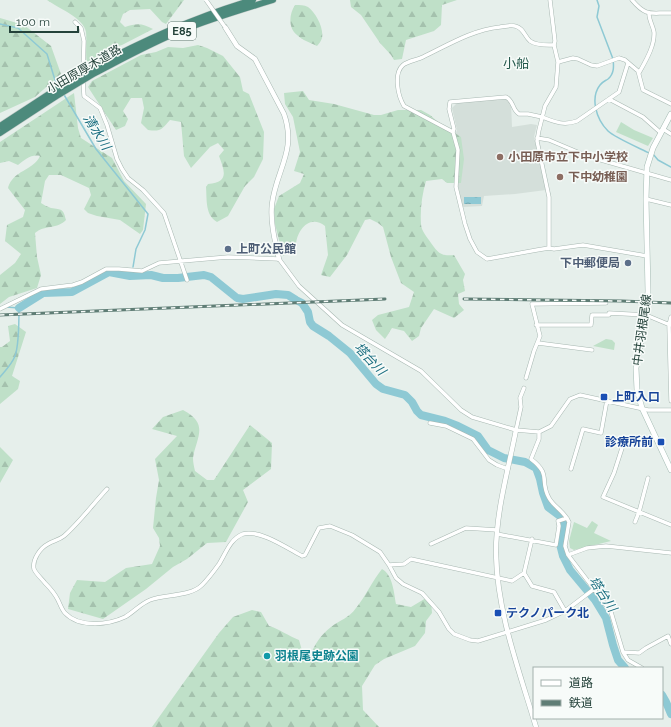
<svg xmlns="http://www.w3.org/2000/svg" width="671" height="727" font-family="Raleway,'Noto Sans JP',sans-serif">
  <defs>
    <pattern id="forest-firs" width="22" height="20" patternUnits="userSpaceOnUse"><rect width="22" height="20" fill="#bfe0c8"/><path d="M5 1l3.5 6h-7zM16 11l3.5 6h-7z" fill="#a4c1ad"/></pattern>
    <pattern id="water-waves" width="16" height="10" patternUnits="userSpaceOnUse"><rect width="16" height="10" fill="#8ec9d4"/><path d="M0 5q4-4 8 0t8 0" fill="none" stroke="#74a5ad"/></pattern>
  </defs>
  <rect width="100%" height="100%" fill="#e6efeb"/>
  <path fill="#d4dfda" d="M506,99L511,103L512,127L531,124L537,125L534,137L546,190L515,194L484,196L482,206L463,207L458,190L455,136L457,130L452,108L457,103Z"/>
  <path fill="url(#forest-firs)" d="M47,0H184L166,24L162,22L150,9L130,10L123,14L120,22L125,27C137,23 142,23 153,29L122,45L109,49L103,56L87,64C85,53 87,42 86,32C84,18 58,8 47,0Z
    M350,0H457L442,5L441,25L434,31L406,40L402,59L394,60L391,55L380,43L361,15L351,7Z
    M295,5C300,5 304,5 308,7C316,13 324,28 322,38C321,41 319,44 317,46C311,43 302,40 297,35C288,28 289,14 295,5Z
    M0,18L24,25L51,46L61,74L35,97L0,113Z
    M198,45L207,48L223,56L240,77L243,91L249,94L264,132L263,159L254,177L245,186L228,216L217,222C205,215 207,200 206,187L208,184C229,182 225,172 219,156L224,150L218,143L210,147L191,168L184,156L181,122L170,120C162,129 161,132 148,130L141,123L144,108L142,98H131L123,111L128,119L125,126L116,130L88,87L92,81L141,55L156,52L168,47L183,48Z
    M303,91L309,100L334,104L374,115H381L398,110H421L430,115L438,122L461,137L464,159L461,183H447L442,179L426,181C422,195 420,209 421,224C421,231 428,238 431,243C439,254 441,256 454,255L465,274L463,280L465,291L458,294L459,304L464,310L454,318L434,309L421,328L419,336L412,341L404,331L392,328L385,339L376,330L372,320L378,315L409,307L414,292L401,283L391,257L383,227L378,223L370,219L365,220L347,255L330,277L321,275L328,255L325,226C309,213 295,232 296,248L283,256L275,224L274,209L279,196L300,183L304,174L294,171L300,152L293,117L285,104L284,93Z
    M74,93L78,128L81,138L112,158L124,181L146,204L143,230L140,234L120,220L97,216L88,213L84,209L91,195L89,188L61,175H49L45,181L41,203C44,205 48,207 51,208C62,210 63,208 66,220C58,229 44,225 35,233L37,257L41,275L37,288L9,297L0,304V275L15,263L21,254L5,241L7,225L23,217L25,210L8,188C13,170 33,171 40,156C31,154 25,160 18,165L9,161L0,163V142Z
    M15,324L26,332L12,376L20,381L18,389L0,404V347H2L10,341L8,326Z
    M183,410C210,424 196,438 193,458C193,462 194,467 195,471L207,480H214L250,425L272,443L271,469L243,490L248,502L226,542L207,543L187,559L173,567L146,589L103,619L68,609L70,593L77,580L105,582L126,568L152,564L160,546L159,538L153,528L156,498L159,480L155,459L177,436L152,429L163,417Z
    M0,447L13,460L0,483Z
    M382,569C393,575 394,593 396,604L411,607L426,598L431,601L432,613L426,621L425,633L415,646L384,659L375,665L362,686L363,710L379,727H152L219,633L233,617L252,610L261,612L269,626C280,629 288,636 299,640L303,654L310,657C314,644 321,635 331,627C340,620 349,618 356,608C366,596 372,581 382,569Z"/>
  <path fill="#bfe0c8" d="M621,122L634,130L653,138L648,146L616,132Z
    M606,339L612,340L615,343L614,350L593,346Z
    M592,521L598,525L594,533L611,541L574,550L570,548L569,541L574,522L587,528Z"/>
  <path fill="url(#water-waves)" d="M464,197H481V204H464Z"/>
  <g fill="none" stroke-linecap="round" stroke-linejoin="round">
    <path stroke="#8ec9d4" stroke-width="1.5" d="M597,0L599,6L597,17L613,59C614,67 614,74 608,79C605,81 602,82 600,85C590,98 596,119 608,131C614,137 639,148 649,153
      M0,24L18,28L47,54L55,80L59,86
      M63,93L96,149L148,214L145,230L136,249L133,267
      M653,154L658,160L671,167
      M130,276L131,273
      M0,377C5,371 12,364 15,356C19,345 19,321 19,308L6,307"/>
    <path stroke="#8ec9d4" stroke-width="8" d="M19,308L43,293L72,292L109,272L130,276L151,275L163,278H178L204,275L211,277L237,298L243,299L276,294L288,295L296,300L302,303L308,312L310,322L313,326L329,336L350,353L376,384L383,389L405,395L412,402L417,411L421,415L445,421L458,426L478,436L488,450L504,458L525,462L536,468L540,479L543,493L548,507L560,516L564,524L560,544L563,556L570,570L595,600L606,618L613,645L618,660L625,668
      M662,695L666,702L671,714"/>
    <defs>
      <path id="minor" d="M632,0C647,18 652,12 671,13
        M75,22L81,28L84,41L83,74
        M558,62L573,58L578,59L591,65L597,66L619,58L625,60L638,71L643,90L671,104
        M639,73C645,62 655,46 654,32C653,26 649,20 649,14
        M83,80L84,96L100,108L107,125L117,159L122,169L128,178L143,190L164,213L187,280
        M609,99L643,117L661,133
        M542,117L528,114H519C512,110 514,101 506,97L450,102L449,109L454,129L453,132L404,106C398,96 393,74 403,65C408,61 417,60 423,57C448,45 472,30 500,27C505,26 511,25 515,26C524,28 524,36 530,41C537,46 547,45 554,45
        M542,117C555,122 564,126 577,121L619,92L628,63
        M663,129L671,134
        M453,132L458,150L456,187L465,224L470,239L477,252L487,259L537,250L549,248L554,249L583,245L647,256
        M537,138L549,140L587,156L671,180
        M646,199L671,205
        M549,248V197L537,141L539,130L545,106L556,87L558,62L554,45L555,41L550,0
        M0,309L41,289L73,285L82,282L106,269H119L142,271L159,263L228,257L279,259L299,286L342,325L421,371L461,410L472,417L516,430L539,432L551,426L570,399L580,395L648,410H671
        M609,313L646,315L670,325
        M671,317L669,325L671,401
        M536,325H591L592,315H609
        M538,343L592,350
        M526,378L534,351L540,336L532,304L606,303
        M430,423L446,426L473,439L489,460L497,465L508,469
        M516,430L521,407L520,398L524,388
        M539,432V439L531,459C552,475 539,480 549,498C554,507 564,511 569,522L565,546L568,555L594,589L611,612L623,652L639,653L646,648L668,636L671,644
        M623,445L614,473L603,497L671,525
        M571,469L583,429L601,433L607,400
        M107,489C93,504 79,523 64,536C59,540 53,541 48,544C40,548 32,560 34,569C36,574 42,579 45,583C50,588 55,594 58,600C60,604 62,610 65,613C79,628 108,625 125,617C134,612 140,604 150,600C165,594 190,597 202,585C208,579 214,571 219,564C226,553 230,539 243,534C259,529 287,548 302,556L305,555L319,528L330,526L352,535L380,552L389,565L404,564L411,559L512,581L524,573L532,539
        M635,522L639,512L648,478
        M497,534L556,545L559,526L558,521L567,518
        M431,544L466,528L497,530
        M568,555L587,548L606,546L671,553
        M389,565L396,578L403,584L422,593L439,612L449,629L454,634L470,640L478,641L546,620L565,611L594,589
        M524,573L532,586L554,592L565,611
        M623,652L628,660L642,668"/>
      <path id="tertiary" d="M225,27L237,46L255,59L284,114C297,151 276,170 272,204C270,222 275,241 279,259
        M516,430C508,471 496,511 496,553C497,613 519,670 536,727"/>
      <path id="secondary" d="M671,114L653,148L647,167L646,199L648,291L646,315L636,368L637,390L642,408L671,470"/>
      <path id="trunk" d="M92,68C144,40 195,17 253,0
        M95,73C124,58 153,42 183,30C213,18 243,9 273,0
        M0,126L52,92
        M0,133L55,97"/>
    </defs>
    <use href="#minor" stroke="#a8b8b2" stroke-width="4.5"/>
    <use href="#tertiary" stroke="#a8b8b2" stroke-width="5.5"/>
    <use href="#secondary" stroke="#a4bbb3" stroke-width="6"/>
    <use href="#trunk" stroke="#c2cac8" stroke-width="7"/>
    <use href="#minor" stroke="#fff" stroke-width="3.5"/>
    <use href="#tertiary" stroke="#fff" stroke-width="4.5"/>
    <use href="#secondary" stroke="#fff" stroke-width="5"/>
    <use href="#trunk" stroke="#4c8a7c" stroke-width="6"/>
    <defs>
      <path id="rail" d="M464,299L622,301L671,303
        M0,315L385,299"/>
    </defs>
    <use href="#rail" stroke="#5f7d75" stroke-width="3"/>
    <use href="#rail" stroke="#f7fbf9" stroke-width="1.5" stroke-dasharray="4.5" stroke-linecap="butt"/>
    <defs>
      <path id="minor-bridge" d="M206,0L225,27"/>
      <path id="trunk-bridge" d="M52,92L92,68
        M55,97L95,73"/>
    </defs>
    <use href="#minor-bridge" stroke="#a8b8b2" stroke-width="4.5" stroke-linecap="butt"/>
    <use href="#trunk-bridge" stroke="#c2cac8" stroke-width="7" stroke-linecap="butt"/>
    <use href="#minor-bridge" stroke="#fff" stroke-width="3.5"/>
    <use href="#trunk-bridge" stroke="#4c8a7c" stroke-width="6"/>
  </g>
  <g fill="#8d6e63" stroke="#f7fbf9" stroke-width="1.5">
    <circle cx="500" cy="157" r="4"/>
    <circle cx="560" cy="177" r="4"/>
  </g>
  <g fill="#5c6f8a" stroke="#f7fbf9" stroke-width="1.5">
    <circle cx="228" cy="249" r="4"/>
    <circle cx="628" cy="263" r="4"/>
  </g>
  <g fill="#1a4fb4" stroke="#f7fbf9" stroke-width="1.5">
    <rect x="600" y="393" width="8" height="8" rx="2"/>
    <rect x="657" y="438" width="8" height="8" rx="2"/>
    <rect x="494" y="609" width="8" height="8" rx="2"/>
  </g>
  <circle fill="#0f9aa8" stroke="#f7fbf9" stroke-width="1.5" cx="267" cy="656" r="4"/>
  <g text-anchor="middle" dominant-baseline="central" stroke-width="3" stroke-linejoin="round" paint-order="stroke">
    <rect fill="#f7fbf9" stroke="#637a73" stroke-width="1" x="168" y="22" width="28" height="18" rx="3"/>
    <g font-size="11" font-weight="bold" fill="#24423a">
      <text x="182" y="31">E85</text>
    </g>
    <g font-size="12" fill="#24423a" stroke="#f7fbf9">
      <text transform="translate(84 69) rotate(-30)">小田原厚木道路</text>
      <text transform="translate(642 330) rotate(-82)">中井羽根尾線</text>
    </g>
    <g font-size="12" font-weight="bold" fill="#785e54" stroke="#f7fbf9" text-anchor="start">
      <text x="508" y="157">小田原市立下中小学校</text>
      <text x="568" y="177">下中幼稚園</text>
    </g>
    <g font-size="12" font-weight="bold" fill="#4e5e75" stroke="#f7fbf9" text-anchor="start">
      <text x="236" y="249">上町公民館</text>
      <text x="620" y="263" text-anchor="end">下中郵便局</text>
    </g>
    <g font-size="12" font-weight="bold" fill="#164399" stroke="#f7fbf9" text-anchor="start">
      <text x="612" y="397">上町入口</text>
      <text x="653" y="442" text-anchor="end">診療所前</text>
      <text x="506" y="613">テクノパーク北</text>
    </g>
    <g font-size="12" font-weight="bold" fill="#0d838f" stroke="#f7fbf9" text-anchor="start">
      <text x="275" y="656">羽根尾史跡公園</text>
    </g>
    <g font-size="13" fill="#1f5548" stroke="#f7fbf9">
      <text x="516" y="63">小船</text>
    </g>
    <g font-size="13" font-style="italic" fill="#1c6f80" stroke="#f7fbf9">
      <text transform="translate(97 132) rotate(58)">清水川</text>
      <text transform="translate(370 359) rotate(47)">塔台川</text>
      <text transform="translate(603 594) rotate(57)">塔台川</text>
    </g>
  </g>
  <rect x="533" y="667" width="130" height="52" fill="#f7fbf9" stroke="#a3b1ad"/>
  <rect x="541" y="680" width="20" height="6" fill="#ffffff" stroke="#a3b1ad"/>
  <text x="569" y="687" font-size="12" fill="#24423a">道路</text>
  <rect x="541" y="700" width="20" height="6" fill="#5f7d75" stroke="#a3b1ad"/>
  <text x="569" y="707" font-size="12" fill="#24423a">鉄道</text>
  <path d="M10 26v6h68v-6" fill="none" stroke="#24423a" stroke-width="2"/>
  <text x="16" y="26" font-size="12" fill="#24423a" stroke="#f7fbf9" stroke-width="3" paint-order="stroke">100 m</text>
</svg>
